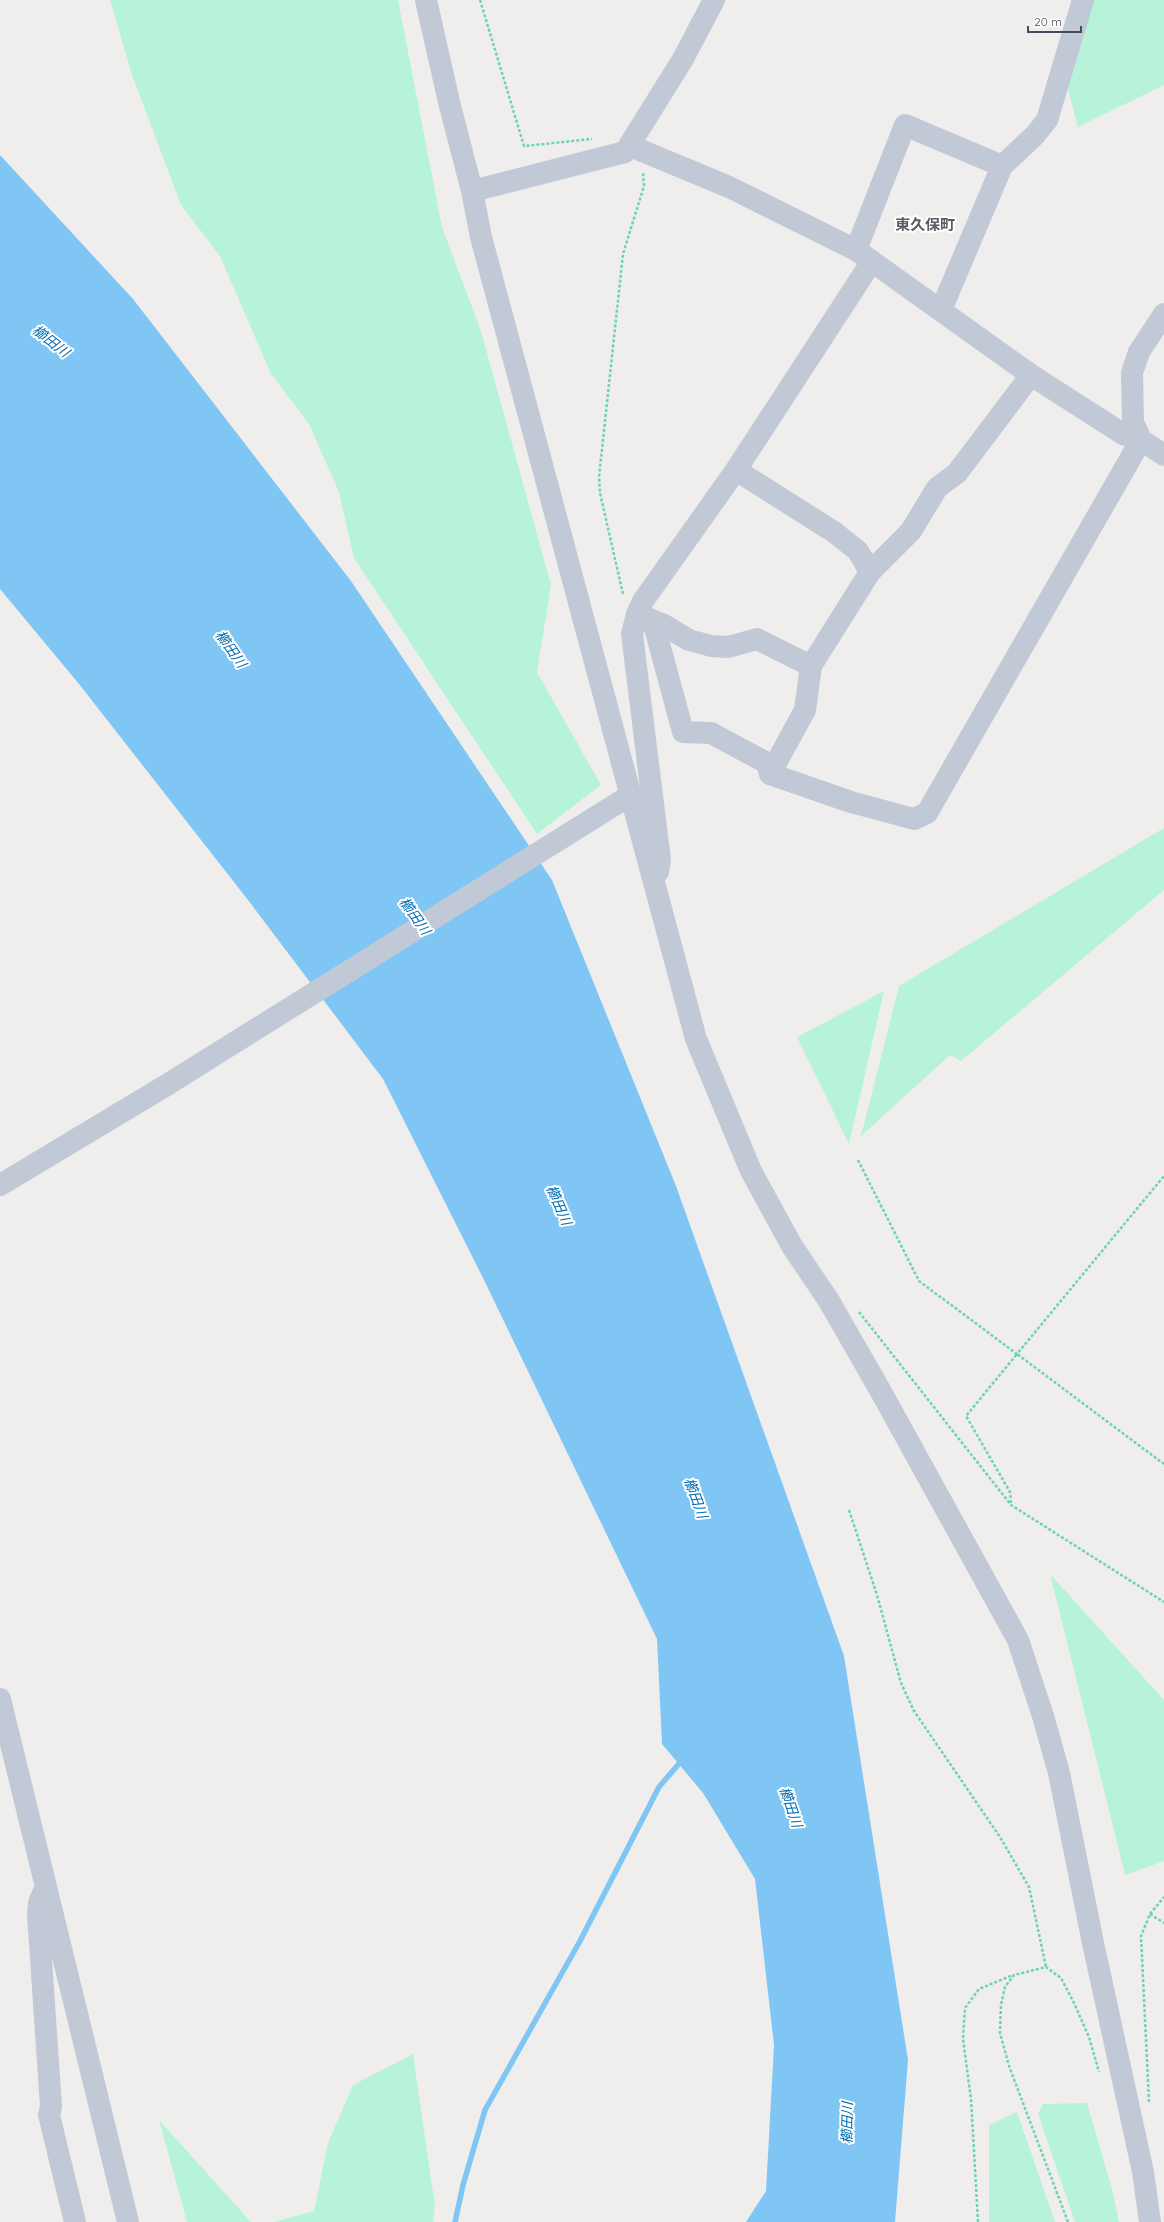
<svg xmlns="http://www.w3.org/2000/svg" width="1164" height="2222" font-family="Quicksand,'Noto Sans JP',sans-serif">
  <rect width="100%" height="100%" fill="#f0eeed"/>
  <path fill="#b7f3d9" d="M110,0H398L442,227L481,331L551,585L537,672L601,785L537,834L354,558L339,492L309,424L271,374L220,256L181,205L132,75Z
    M1091,0H1164V85L1078,127L1066,82Z
    M1164,828V890L961,1061L950,1055L861,1136L899,986Z
    M884,991L849,1144L797,1037Z
    M1050,1574L1164,1700V1861L1125,1875Z
    M413,2054L435,2207L433,2222H274L314,2211L328,2143L353,2085Z
    M1087,2103L1112,2189L1119,2222H1075L1038,2114L1043,2104Z
    M1017,2112L1055,2222H989V2125Z
    M159,2120L251,2222H187Z"/>
  <path fill="#80c6f4" d="M0,155L133,299L351,581L552,880L676,1186L844,1656L908,2060L895,2222H746L766,2191L774,2045L755,1879L703,1793L662,1744L657,1639L484,1280L383,1079L248,900L79,684L0,589Z"/>
  <g fill="none" stroke-linecap="round" stroke-linejoin="round">
    <path stroke="#80c6f4" stroke-width="5.5" d="M455,2222L463,2185L485,2110L580,1941L659,1787L683,1759"/>
    <path stroke="#6cd3b3" stroke-width="2.5" stroke-dasharray="3 2" stroke-linecap="butt" d="M480,0L524,146L592,139
      M623,594L600,493L599,477L623,254L644,186L643,173
      M858,1160L919,1281L1017,1354L1164,1176
      M859,1312L1011,1505L1164,1602
      M1011,1503L1010,1492L966,1416L1017,1354L1164,1464
      M849,1510L877,1595L901,1683L914,1711L1000,1837L1029,1887L1046,1967
      M1150,1914L1164,1923
      M1149,2102L1141,1936L1150,1914L1164,1897
      M978,2222L971,2099L963,2039L965,2008L979,1989L1013,1975
      M1068,2222L1009,2066L1000,2033L1001,2005L1005,1987L1014,1975L1046,1967L1061,1978L1074,2003L1089,2037L1099,2072"/>
    <path stroke="#c2c9d6" stroke-width="22" d="M426,0L449,102L472,191L481,237L696,1039L751,1171L792,1246L829,1301L880,1390L1018,1640L1043,1716L1059,1773L1093,1943L1143,2172L1150,2222
      M632,141L640,150L729,187L856,250L1031,375L1123,434L1141,440L1164,455
      M472,191L625,152L683,59L714,0
      M856,250L905,125L1002,166
      M941,310L1002,166L1035,135L1047,120L1083,0
      M736,470L834,532L858,551L870,572
      M637,614L664,625L689,640L711,646L728,647L757,639L811,666L870,572L911,531L937,488L957,473L1031,375
      M653,621L683,732L711,733L767,763L770,774
      M770,774L851,802L914,819L927,813L1141,440L1133,422L1132,373L1139,352L1164,314
      M770,774L805,710L811,666
      M658,872L660,860L632,634L637,614L643,601L736,470L872,261
      M0,1185L165,1086L629,796
      M0,1699L128,2222
      M44,1891L39,1903L38,1914L51,2107L49,2115L75,2222"/>
  </g>
  <g text-anchor="middle" dominant-baseline="central" stroke-width="4" stroke-linejoin="round" paint-order="stroke">
    <g font-size="14" font-style="italic" fill="#006db3" stroke="#fff">
      <text transform="translate(51 341) rotate(38)">櫛田川</text>
      <text transform="translate(231 649) rotate(55)">櫛田川</text>
      <text transform="translate(415 916) rotate(55)">櫛田川</text>
      <text transform="translate(559 1205) rotate(66)">櫛田川</text>
      <text transform="translate(696 1498) rotate(70)">櫛田川</text>
      <text transform="translate(791 1807) rotate(71)">櫛田川</text>
      <text transform="translate(847 2123) rotate(-89)">櫛田川</text>
    </g>
    <g font-size="15" font-weight="bold" fill="#595c63" stroke="#fff">
      <text x="925" y="224">東久保町</text>
    </g>
  </g>
  <path d="M1028 26v6h53v-6" fill="none" stroke="#444c5c" stroke-width="2"/>
  <text x="1034" y="26" font-size="12" fill="#444c5c" stroke="#ffffff" stroke-width="3" paint-order="stroke">20 m</text>
</svg>
